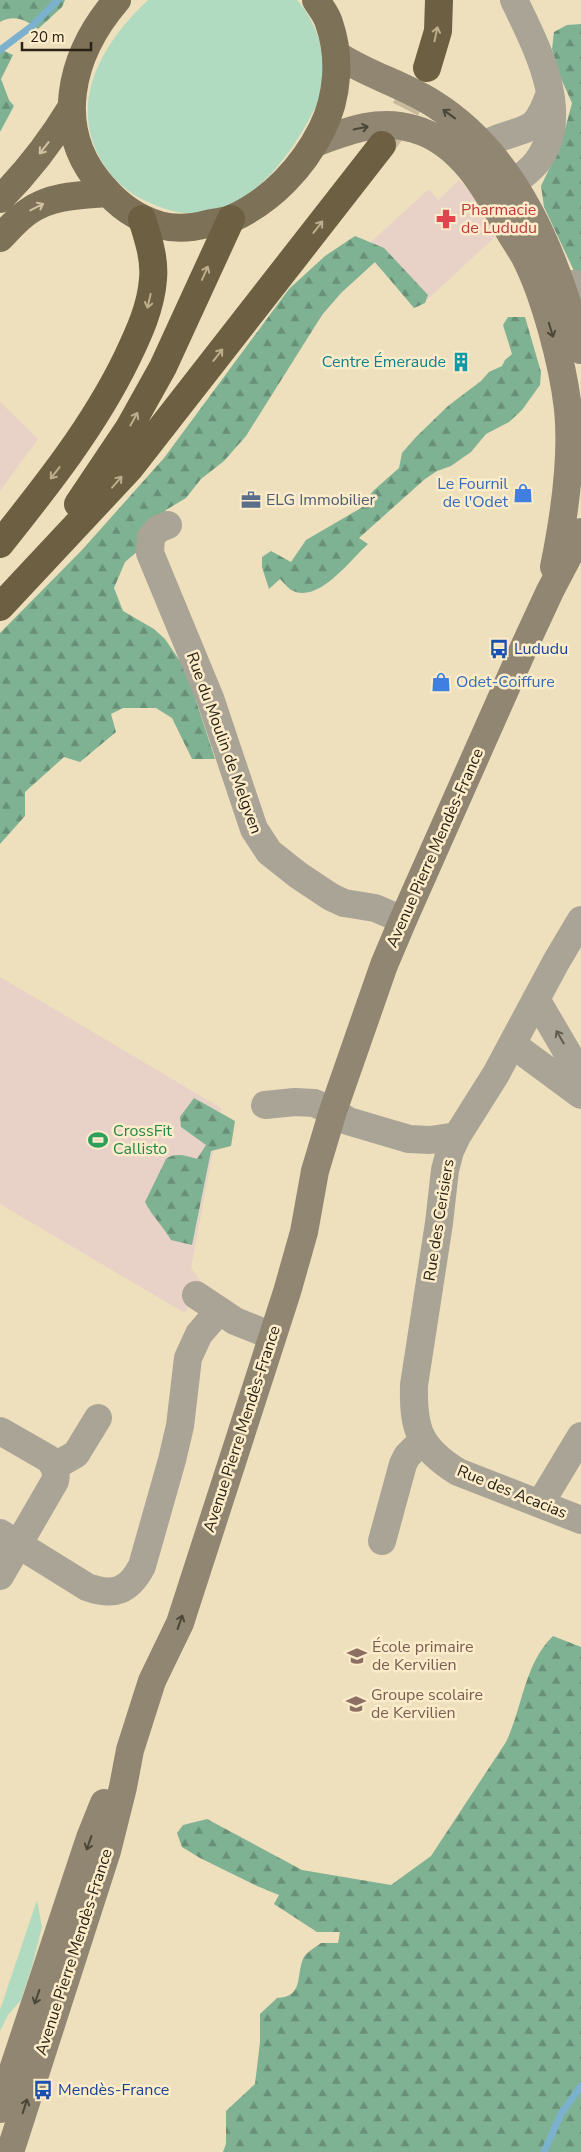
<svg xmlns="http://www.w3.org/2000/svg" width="581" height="2152" font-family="'Nunito Sans',sans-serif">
  <defs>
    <pattern id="forest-firs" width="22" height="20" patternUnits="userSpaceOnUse" patternTransform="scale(1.25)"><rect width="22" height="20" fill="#7fb193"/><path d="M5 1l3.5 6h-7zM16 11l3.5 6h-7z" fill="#689077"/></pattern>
  </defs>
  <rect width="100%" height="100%" fill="#eedfbd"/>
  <path fill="#e8d1c6" d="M459,180L476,198L495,237L418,308L362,250L429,189L438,200Z
    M0,402L38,439L0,491Z
    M0,977L221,1108L191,1268L201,1282L185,1313L0,1204Z"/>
  <path fill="#b0dbc0" d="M148,0H297C324,30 332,77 313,112C292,153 260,197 214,211C193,218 166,211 148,202C127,193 112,179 101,160C67,101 104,41 148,0Z
    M37,1900L42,1927L32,1966L21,2000L8,2015L0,2031V2010Z"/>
  <path fill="url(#forest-firs)" d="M0,0H65L62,7L38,29C26,20 14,14 0,22Z
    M581,24V280L576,275L544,207L541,186L561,144L572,103L559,74L552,49L554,32L567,25Z
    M0,49L13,55L1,79L9,100L14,106L0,132Z
    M355,236L384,248L428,295L425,303L414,308L375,262L341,293L322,315L246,436L224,461L201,479L186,498L166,510L138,551L125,562L114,588L123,611L154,629L165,639L186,670L215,759H192L172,718L156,708H123L111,714L116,732L80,762L64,757L25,792V816L0,844V633L82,550L164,458L289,289L325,256Z
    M508,317H525L541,372L540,385L522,410L509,422L486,434L471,452L451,466L437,471L425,479L359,538L368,544C351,559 318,605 291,590C287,587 283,582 280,579L269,589L262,567V557L271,551L291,562L306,540L361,508L373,491L399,468L402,453L416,437L448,406L481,381L489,372L502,366L505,360L512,354L503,325Z
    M194,1098L235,1121L231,1146L211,1151L192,1245L171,1240C163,1226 152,1216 145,1202L166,1159C176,1152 186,1156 197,1159L206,1145L181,1127L180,1117Z
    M553,1636L581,1647V2152H223L226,2144V2111L255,2084L260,2042V2014L277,1998C304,1997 296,1975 303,1959C305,1953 316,1947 321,1943H338L340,1932H317L274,1904L279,1895L257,1886L200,1858L182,1847L177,1833L183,1825L207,1819L302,1870L391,1885L431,1856L506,1742C523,1707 524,1664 553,1636Z"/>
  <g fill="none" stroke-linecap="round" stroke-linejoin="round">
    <path stroke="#7cb1cd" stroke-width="7" d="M0,50L32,26L58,0
      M544,2152L561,2114L581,2086"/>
    <path stroke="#c6b99c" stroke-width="28" stroke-dasharray="28 14" stroke-linecap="butt" d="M382,144L402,116L425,71"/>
    <path stroke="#aaa496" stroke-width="28" d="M467,163C475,155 484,145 494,140C529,126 535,135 550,93
      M492,195C508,186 524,177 536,163C574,116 536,46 514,0
      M543,300C555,291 566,279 581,286
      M168,525L158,529L151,537L150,553L210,698L254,829L269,852L298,875L331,897L344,903L375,908L403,920
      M581,920L556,962L496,1074L457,1136L450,1151L445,1170L439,1223L414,1385C413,1429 419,1448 458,1472L581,1520
      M536,999L581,1076
      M512,1044L581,1095
      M265,1105L295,1102L314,1103L333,1111L348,1121L409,1139L430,1140L457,1136
      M196,1295L235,1321L272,1336
      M0,1431L49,1459C55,1467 57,1471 55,1481L0,1576
      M55,1466L76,1454L98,1418
      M540,1504L581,1436
      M0,1533L87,1587C114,1597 129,1591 142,1566L172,1460L180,1426L188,1358L199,1334L219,1311
      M382,1541L403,1464L407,1456L423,1440"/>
    <path stroke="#908671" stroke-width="28" d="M336,54C367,75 403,84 434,104C518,157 556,257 581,350
      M315,143C347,131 379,118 414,129C461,142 487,190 509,231C514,240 520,248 525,257C545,296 563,365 568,409C573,459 564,518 554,567
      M0,2109L90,1838L104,1803
      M10,2152L107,1851L123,1787L130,1750L152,1681L180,1623L287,1292L304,1232L315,1171L333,1111L384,965L403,920L525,645L550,591L581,532"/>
    <path stroke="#7d7157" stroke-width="28" d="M117,0C70,55 51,129 103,187C118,205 136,218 159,225C174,229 192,228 207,224C215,222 225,222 233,218C272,200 303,167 322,129C338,97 341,57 329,23C327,15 320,7 316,0
      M0,199C27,172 51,141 71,108
      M0,238C9,229 18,218 29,211C51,195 82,195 108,193"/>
    <path stroke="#6d5f41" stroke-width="28" d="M427,68L438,31L439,0
      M78,504L129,428L163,367L231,219
      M0,544C47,485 94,426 127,358C139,333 151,307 153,279C155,259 148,238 142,219
      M0,607L130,468L382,145"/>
  </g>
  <defs><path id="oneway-shaft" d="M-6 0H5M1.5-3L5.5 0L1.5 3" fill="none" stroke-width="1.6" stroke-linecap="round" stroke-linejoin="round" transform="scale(1.25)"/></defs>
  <g stroke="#bcad8c">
    <use href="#oneway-shaft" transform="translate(436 34) rotate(-78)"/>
    <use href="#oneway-shaft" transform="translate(318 227) rotate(-52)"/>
    <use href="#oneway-shaft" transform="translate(205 273) rotate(-66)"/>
    <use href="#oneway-shaft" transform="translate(149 301) rotate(103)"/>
    <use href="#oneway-shaft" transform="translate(218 355) rotate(-52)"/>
    <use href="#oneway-shaft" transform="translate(134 419) rotate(-61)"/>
    <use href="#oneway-shaft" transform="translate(55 473) rotate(128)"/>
    <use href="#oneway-shaft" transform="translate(117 482) rotate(-49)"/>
  </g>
  <g stroke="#4c4636">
    <use href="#oneway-shaft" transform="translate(449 114) rotate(-144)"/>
    <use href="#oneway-shaft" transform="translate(361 128) rotate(-12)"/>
    <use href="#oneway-shaft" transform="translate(551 330) rotate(73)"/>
    <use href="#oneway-shaft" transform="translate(180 1622) rotate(-71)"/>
    <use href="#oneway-shaft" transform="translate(89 1843) rotate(109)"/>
    <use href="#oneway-shaft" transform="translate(37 1997) rotate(109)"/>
    <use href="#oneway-shaft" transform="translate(25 2106) rotate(-72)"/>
  </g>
  <g stroke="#d0c1a1">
    <use href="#oneway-shaft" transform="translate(44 148) rotate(128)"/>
    <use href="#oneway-shaft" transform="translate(37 207) rotate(-27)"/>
  </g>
  <use stroke="#625d50" href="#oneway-shaft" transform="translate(560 1037) rotate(-120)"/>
  <defs>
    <symbol id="pharmacy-bare" viewBox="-9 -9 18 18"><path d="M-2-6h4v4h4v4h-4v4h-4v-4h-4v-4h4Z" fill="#e0444e" stroke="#fcecc9" stroke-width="2.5" paint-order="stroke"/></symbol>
    <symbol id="building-bare" viewBox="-9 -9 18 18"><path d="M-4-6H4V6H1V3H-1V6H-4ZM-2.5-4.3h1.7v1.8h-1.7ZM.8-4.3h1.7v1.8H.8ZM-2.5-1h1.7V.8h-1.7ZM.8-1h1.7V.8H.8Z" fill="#0f9aa8" stroke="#fcecc9" stroke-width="2.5" paint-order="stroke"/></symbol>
    <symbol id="shop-bare" viewBox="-9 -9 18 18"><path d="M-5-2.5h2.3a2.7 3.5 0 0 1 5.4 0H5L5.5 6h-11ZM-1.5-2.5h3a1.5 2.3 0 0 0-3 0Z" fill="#3f7fe0" stroke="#fcecc9" stroke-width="2.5" paint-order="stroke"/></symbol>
    <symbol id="office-bare" viewBox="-9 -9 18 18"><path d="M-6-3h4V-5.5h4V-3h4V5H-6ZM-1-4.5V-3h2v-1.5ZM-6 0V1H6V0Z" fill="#5c6f8a" stroke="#fcecc9" stroke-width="2.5" paint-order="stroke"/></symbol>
    <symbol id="bus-bare" viewBox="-9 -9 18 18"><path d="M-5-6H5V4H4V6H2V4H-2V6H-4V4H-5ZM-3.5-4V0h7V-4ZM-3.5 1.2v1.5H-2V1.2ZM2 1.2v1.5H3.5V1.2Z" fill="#1a4fb4" stroke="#fcecc9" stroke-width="2.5" paint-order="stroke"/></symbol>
    <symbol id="stadium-bare" viewBox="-9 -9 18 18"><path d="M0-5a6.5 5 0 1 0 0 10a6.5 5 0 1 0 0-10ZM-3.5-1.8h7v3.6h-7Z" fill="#2e9e5b" stroke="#fcecc9" stroke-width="2.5" paint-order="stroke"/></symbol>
    <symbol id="school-bare" viewBox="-9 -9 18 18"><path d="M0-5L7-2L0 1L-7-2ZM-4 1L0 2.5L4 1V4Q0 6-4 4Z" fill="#8d6e63" stroke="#fcecc9" stroke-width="2.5" paint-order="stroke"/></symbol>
  </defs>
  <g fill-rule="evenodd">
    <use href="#pharmacy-bare" x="432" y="205" width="28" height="28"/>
    <use href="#building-bare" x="447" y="348" width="28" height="28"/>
    <use href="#shop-bare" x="509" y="479" width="28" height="28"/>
    <use href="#office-bare" x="237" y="486" width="28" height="28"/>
    <use href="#bus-bare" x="485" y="635" width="28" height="28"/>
    <use href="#shop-bare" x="427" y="668" width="28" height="28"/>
    <use href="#stadium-bare" x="84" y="1126" width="28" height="28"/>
    <use href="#school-bare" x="343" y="1642" width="28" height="28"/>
    <use href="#school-bare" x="342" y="1690" width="28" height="28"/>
    <use href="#bus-bare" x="29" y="2076" width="28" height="28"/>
  </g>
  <g text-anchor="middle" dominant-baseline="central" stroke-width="5" stroke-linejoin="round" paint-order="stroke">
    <g font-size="16" fill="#be3a42" stroke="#fcecc9" text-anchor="start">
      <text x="461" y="210">Pharmacie<tspan x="461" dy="18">de Lududu</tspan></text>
    </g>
    <g font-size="16" fill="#0d838f" stroke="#fcecc9" text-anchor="end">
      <text x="446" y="362">Centre Émeraude</text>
    </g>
    <g font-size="16" fill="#366cbe" stroke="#fcecc9" text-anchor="end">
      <text x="508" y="484">Le Fournil<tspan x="508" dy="18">de l'Odet</tspan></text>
      <text x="456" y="682" text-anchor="start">Odet-Coiffure</text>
    </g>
    <g font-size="16" fill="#4e5e75" stroke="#fcecc9" text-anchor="start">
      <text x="266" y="500">ELG Immobilier</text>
    </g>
    <g font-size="16" fill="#164399" stroke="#fcecc9" text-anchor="start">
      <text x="514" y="649">Lududu</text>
      <text x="58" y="2090">Mendès-France</text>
    </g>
    <g font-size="16" fill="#282316" stroke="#fcecc9">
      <text transform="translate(224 743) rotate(70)">Rue du Moulin de Melgven</text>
      <text transform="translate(435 848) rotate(-66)">Avenue Pierre Mendès-France</text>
      <text transform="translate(439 1220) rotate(-81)">Rue des Cerisiers</text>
      <text transform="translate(242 1429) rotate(-72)">Avenue Pierre Mendès-France</text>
      <text transform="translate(512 1492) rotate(22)">Rue des Acacias</text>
      <text transform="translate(74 1952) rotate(-72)">Avenue Pierre Mendès-France</text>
    </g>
    <g font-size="16" fill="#27864d" stroke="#fcecc9" text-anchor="start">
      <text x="113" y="1131">CrossFit<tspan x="113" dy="18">Callisto</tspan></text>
    </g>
    <g font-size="16" fill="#785e54" stroke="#fcecc9" text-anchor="start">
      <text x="372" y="1647">École primaire<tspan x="372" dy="18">de Kervilien</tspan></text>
      <text x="371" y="1695">Groupe scolaire<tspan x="371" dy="18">de Kervilien</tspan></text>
    </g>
  </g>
  <path d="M22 42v8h69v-8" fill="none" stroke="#282316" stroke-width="2.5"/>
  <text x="30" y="42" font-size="15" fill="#282316" stroke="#fcecc9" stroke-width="4" paint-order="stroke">20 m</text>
</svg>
